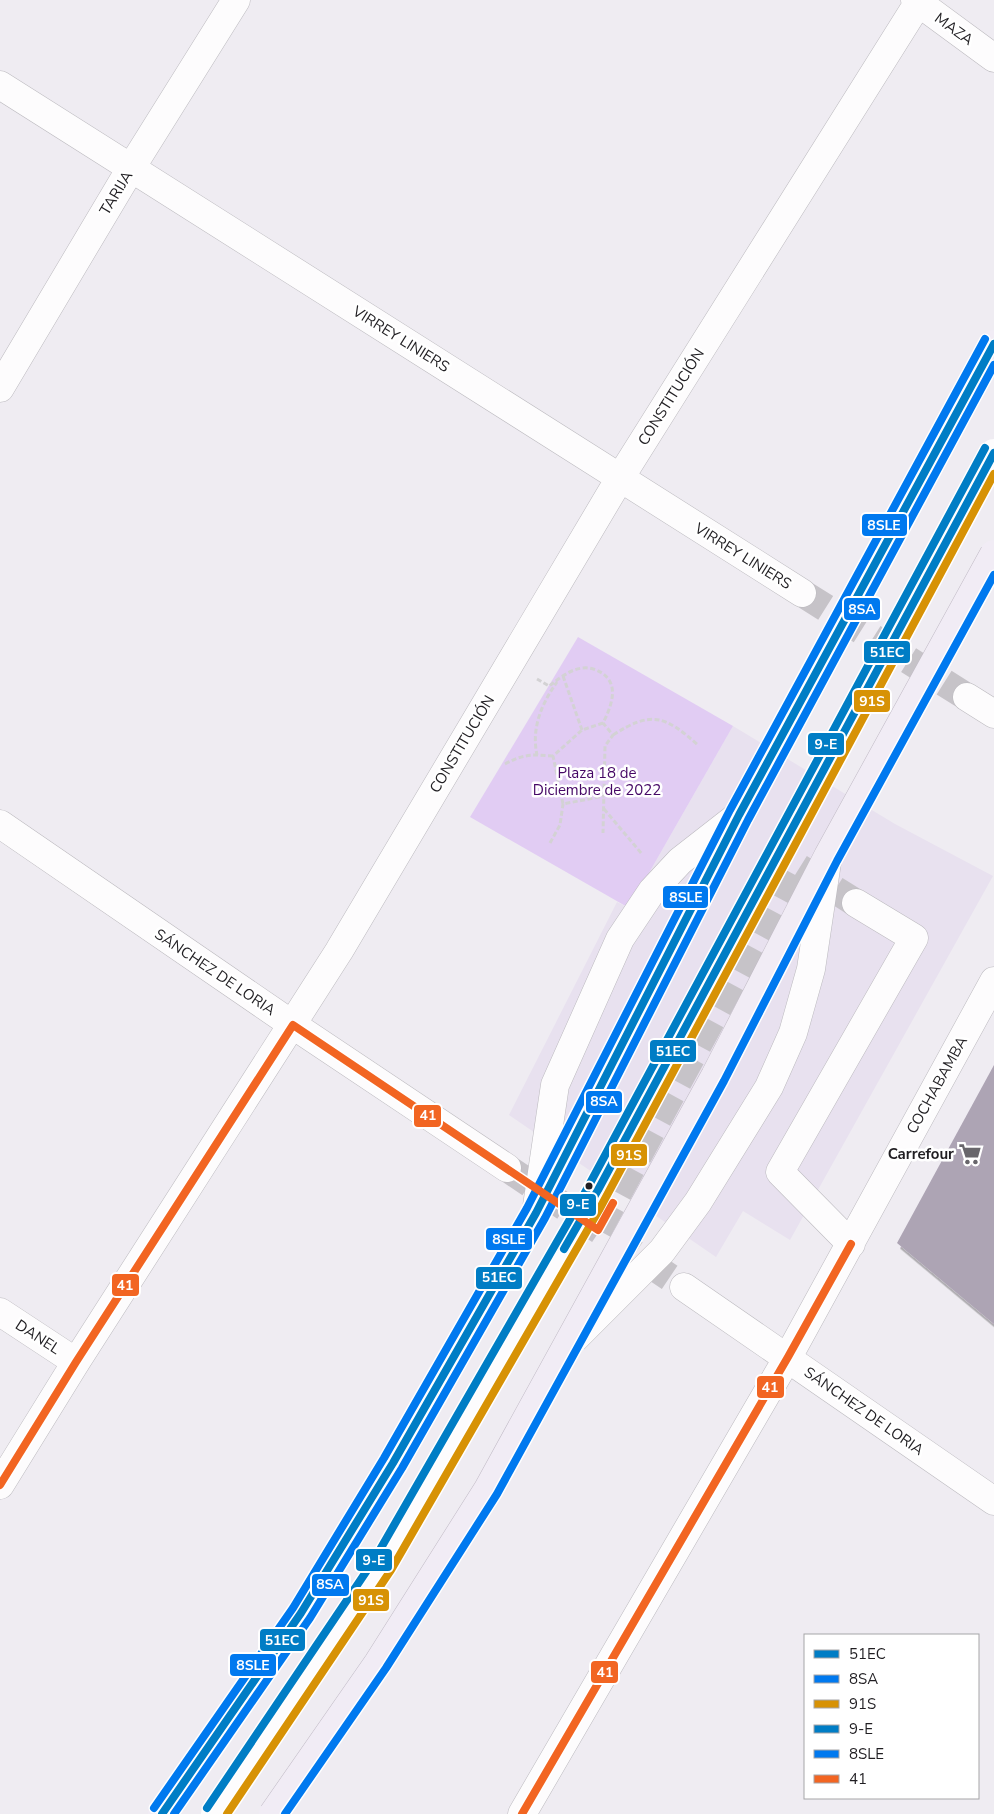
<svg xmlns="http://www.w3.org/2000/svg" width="994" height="1814" font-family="'Nunito Sans',sans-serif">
  <defs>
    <filter id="shadow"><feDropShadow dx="3" dy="5.5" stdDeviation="0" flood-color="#0004"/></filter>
  </defs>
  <rect width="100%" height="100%" fill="#efecf2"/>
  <path fill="#e8e1ef" d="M733,726L895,824L993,876L790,1240L743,1211L716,1257L509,1115L617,902L629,908Z"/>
  <path fill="#e1ccf3" d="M578,637L733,726L629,908L470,817Z"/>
  <path fill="#ada4b4" filter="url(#shadow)" d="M994,1065V1324L897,1243Z"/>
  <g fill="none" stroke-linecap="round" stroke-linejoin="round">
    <path stroke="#c6c3c8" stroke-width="28" stroke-dasharray="28 14" stroke-linecap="butt" d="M802,593L967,697
      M507,1168L684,1287
      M598,1230L795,865L856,903"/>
    <defs>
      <path id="minor" d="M915,0L994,58
        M0,85L802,593
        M0,388L131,168L236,0
        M967,697L994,714
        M0,824L293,1025L507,1168
        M851,1244L780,1172L914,938L856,903
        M684,1287L994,1501
        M0,1312L76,1362
        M0,1485L76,1362L339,951L620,478L920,0
        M522,1814L788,1357L994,981"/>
    </defs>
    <use href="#minor" stroke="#bcbabf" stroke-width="29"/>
    <path stroke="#d3d2d4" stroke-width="3" stroke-dasharray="5 2.5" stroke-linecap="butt" d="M563,676L582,730
      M537,679L549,686C559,679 570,669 583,668C590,667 597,670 602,673C620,685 611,707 603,723L613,735L605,746L603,833
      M603,723L582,730L553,756L563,804L604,796
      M613,735C652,710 665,716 698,745
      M553,756L537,755C531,728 542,703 557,682
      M505,764C516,758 524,755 537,755
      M604,809L642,854
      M550,843L560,825L563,804"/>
    <use href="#minor" stroke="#fdfcfd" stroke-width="28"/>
    <defs>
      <path id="minor-bridge" d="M537,1206L555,1085L620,939L652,891L680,861L739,815
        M574,1339L662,1251L698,1202L769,1087L793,1033L811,969L827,862
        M215,1814L382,1565L590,1205L994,453"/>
      <path id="highway-bridge" d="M162,1814L301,1613L393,1463L536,1213L739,815L994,344
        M273,1814L378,1663L488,1489L715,1076L828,856L994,554"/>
    </defs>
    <use href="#minor-bridge" stroke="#bcbabf" stroke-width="29" stroke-linecap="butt"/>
    <use href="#highway-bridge" stroke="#c0bac5" stroke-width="29" stroke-linecap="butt"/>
    <use href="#minor-bridge" stroke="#fdfcfd" stroke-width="28"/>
    <use href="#highway-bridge" stroke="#f1ecf5" stroke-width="28"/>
    <defs>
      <path id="bus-1" d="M564,1249L598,1190L994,453
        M162,1814L301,1613L393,1463L536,1213L739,815L994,344"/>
      <path id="bus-2" d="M174,1814L310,1618L402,1468L545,1218L748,820L994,365
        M285,1814L386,1668L497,1494L724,1081L837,861L994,575"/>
      <path id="bus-3" d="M227,1814L391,1570L599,1210L994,474"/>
      <path id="bus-4" d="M207,1808L374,1560L581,1200L985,448"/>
      <path id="bus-5" d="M154,1808L293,1608L384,1458L527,1208L730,810L985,339"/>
      <path id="bus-6" d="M0,1485L76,1362L293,1025L598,1230L613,1203
        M522,1814L788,1357L851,1244"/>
    </defs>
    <use href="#bus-1" stroke="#fff" stroke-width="11"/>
    <use href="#bus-2" stroke="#fff" stroke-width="11"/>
    <use href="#bus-3" stroke="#fff" stroke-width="11"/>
    <use href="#bus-4" stroke="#fff" stroke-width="11"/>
    <use href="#bus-5" stroke="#fff" stroke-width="11"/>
    <use href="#bus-6" stroke="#fff" stroke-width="11"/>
    <use href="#bus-1" stroke="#007dc5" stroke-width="8"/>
    <use href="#bus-2" stroke="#0079ef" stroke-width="8"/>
    <use href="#bus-3" stroke="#d79205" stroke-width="8"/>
    <use href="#bus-4" stroke="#007dc5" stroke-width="8"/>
    <use href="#bus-5" stroke="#0079ef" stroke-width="8"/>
    <use href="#bus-6" stroke="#f26522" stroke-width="8"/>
  </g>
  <defs>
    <symbol id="supermarket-bare" viewBox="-9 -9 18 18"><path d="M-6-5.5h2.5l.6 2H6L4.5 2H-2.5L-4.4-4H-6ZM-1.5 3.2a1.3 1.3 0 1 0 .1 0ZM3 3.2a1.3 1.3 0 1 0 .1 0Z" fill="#68666b" stroke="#fff" stroke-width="2.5" paint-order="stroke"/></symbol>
  </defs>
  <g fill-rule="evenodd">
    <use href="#supermarket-bare" x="954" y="1138" width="32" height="32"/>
  </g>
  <circle fill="#201e22" stroke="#fff" stroke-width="2" cx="589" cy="1186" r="4.5"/>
  <g text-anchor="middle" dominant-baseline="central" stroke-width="5" stroke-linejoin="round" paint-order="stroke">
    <g font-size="15" fill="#201e22" stroke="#fff">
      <text transform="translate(954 29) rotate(36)">MAZA</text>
      <text transform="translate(116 193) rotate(-59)">TARIJA</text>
      <text transform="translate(401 339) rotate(32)">VIRREY LINIERS</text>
      <text transform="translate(671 397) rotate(-58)">CONSTITUCIÓN</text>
      <text transform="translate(743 556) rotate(32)">VIRREY LINIERS</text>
      <text transform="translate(462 744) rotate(-59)">CONSTITUCIÓN</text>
      <text transform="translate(215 972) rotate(34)">SÁNCHEZ DE LORIA</text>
      <text transform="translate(937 1085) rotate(-61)">COCHABAMBA</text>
      <text transform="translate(38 1337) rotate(33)">DANEL</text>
      <text transform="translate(864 1411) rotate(35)">SÁNCHEZ DE LORIA</text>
    </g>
    <g font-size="15" fill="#450765" stroke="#fff">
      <text x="597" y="773">Plaza 18 de<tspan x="597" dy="17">Diciembre de 2022</tspan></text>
    </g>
    <g font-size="15" font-weight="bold" fill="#201e22" stroke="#fff" text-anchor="end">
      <text x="954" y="1154">Carrefour</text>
    </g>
  </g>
  <g stroke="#fff" stroke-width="2">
    <rect x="861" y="513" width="47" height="24" rx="5" fill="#0079ef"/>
    <rect x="843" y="597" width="38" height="24" rx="5" fill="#0079ef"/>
    <rect x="863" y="640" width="48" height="24" rx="5" fill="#007dc5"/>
    <rect x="853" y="689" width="38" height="24" rx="5" fill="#d79205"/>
    <rect x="807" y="732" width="38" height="24" rx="5" fill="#007dc5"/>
    <rect x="662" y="885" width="47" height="24" rx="5" fill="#0079ef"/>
    <rect x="649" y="1039" width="48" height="24" rx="5" fill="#007dc5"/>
    <rect x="585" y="1090" width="38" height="24" rx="5" fill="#0079ef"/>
    <rect x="413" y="1104" width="29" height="24" rx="5" fill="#f26522"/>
    <rect x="610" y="1143" width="38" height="24" rx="5" fill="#d79205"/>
    <rect x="559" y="1193" width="38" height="24" rx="5" fill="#007dc5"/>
    <rect x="485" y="1227" width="48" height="24" rx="5" fill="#0079ef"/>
    <rect x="475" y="1266" width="48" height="24" rx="5" fill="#007dc5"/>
    <rect x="111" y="1273" width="29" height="24" rx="5" fill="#f26522"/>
    <rect x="756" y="1375" width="29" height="24" rx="5" fill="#f26522"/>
    <rect x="355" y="1548" width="38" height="24" rx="5" fill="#007dc5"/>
    <rect x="311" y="1573" width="39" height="24" rx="5" fill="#0079ef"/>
    <rect x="352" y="1588" width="38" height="24" rx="5" fill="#d79205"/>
    <rect x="259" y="1628" width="47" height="24" rx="5" fill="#007dc5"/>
    <rect x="229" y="1653" width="48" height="24" rx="5" fill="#0079ef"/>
    <rect x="590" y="1660" width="29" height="24" rx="5" fill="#f26522"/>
  </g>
  <g font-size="14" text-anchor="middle" font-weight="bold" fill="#fff">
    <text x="884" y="530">8SLE</text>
    <text x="862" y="614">8SA</text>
    <text x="887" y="657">51EC</text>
    <text x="872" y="706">91S</text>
    <text x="826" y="749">9-E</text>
    <text x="686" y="902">8SLE</text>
    <text x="673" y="1056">51EC</text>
    <text x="604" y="1106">8SA</text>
    <text x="428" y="1120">41</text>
    <text x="629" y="1160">91S</text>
    <text x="578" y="1209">9-E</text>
    <text x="509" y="1244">8SLE</text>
    <text x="499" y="1282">51EC</text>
    <text x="125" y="1290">41</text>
    <text x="770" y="1392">41</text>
    <text x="374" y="1565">9-E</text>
    <text x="330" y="1589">8SA</text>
    <text x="371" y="1605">91S</text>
    <text x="282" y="1645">51EC</text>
    <text x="253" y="1670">8SLE</text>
    <text x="605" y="1677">41</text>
  </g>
  <rect x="804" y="1634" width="175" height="165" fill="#ffffff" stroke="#a6a5a7"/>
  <rect x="814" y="1650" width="25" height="8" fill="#007dc5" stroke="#a6a5a7"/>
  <text x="849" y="1659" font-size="15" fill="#201e22">51EC</text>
  <rect x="814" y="1675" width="25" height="8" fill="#0079ef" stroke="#a6a5a7"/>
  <text x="849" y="1684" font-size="15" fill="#201e22">8SA</text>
  <rect x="814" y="1700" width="25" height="8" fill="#d79205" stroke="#a6a5a7"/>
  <text x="849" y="1709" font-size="15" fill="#201e22">91S</text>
  <rect x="814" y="1725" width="25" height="8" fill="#007dc5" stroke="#a6a5a7"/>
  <text x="849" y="1734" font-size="15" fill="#201e22">9-E</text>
  <rect x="814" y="1750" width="25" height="8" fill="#0079ef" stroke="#a6a5a7"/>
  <text x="849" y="1759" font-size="15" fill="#201e22">8SLE</text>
  <rect x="814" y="1775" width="25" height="8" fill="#f26522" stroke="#a6a5a7"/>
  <text x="849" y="1784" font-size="15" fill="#201e22">41</text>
</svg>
